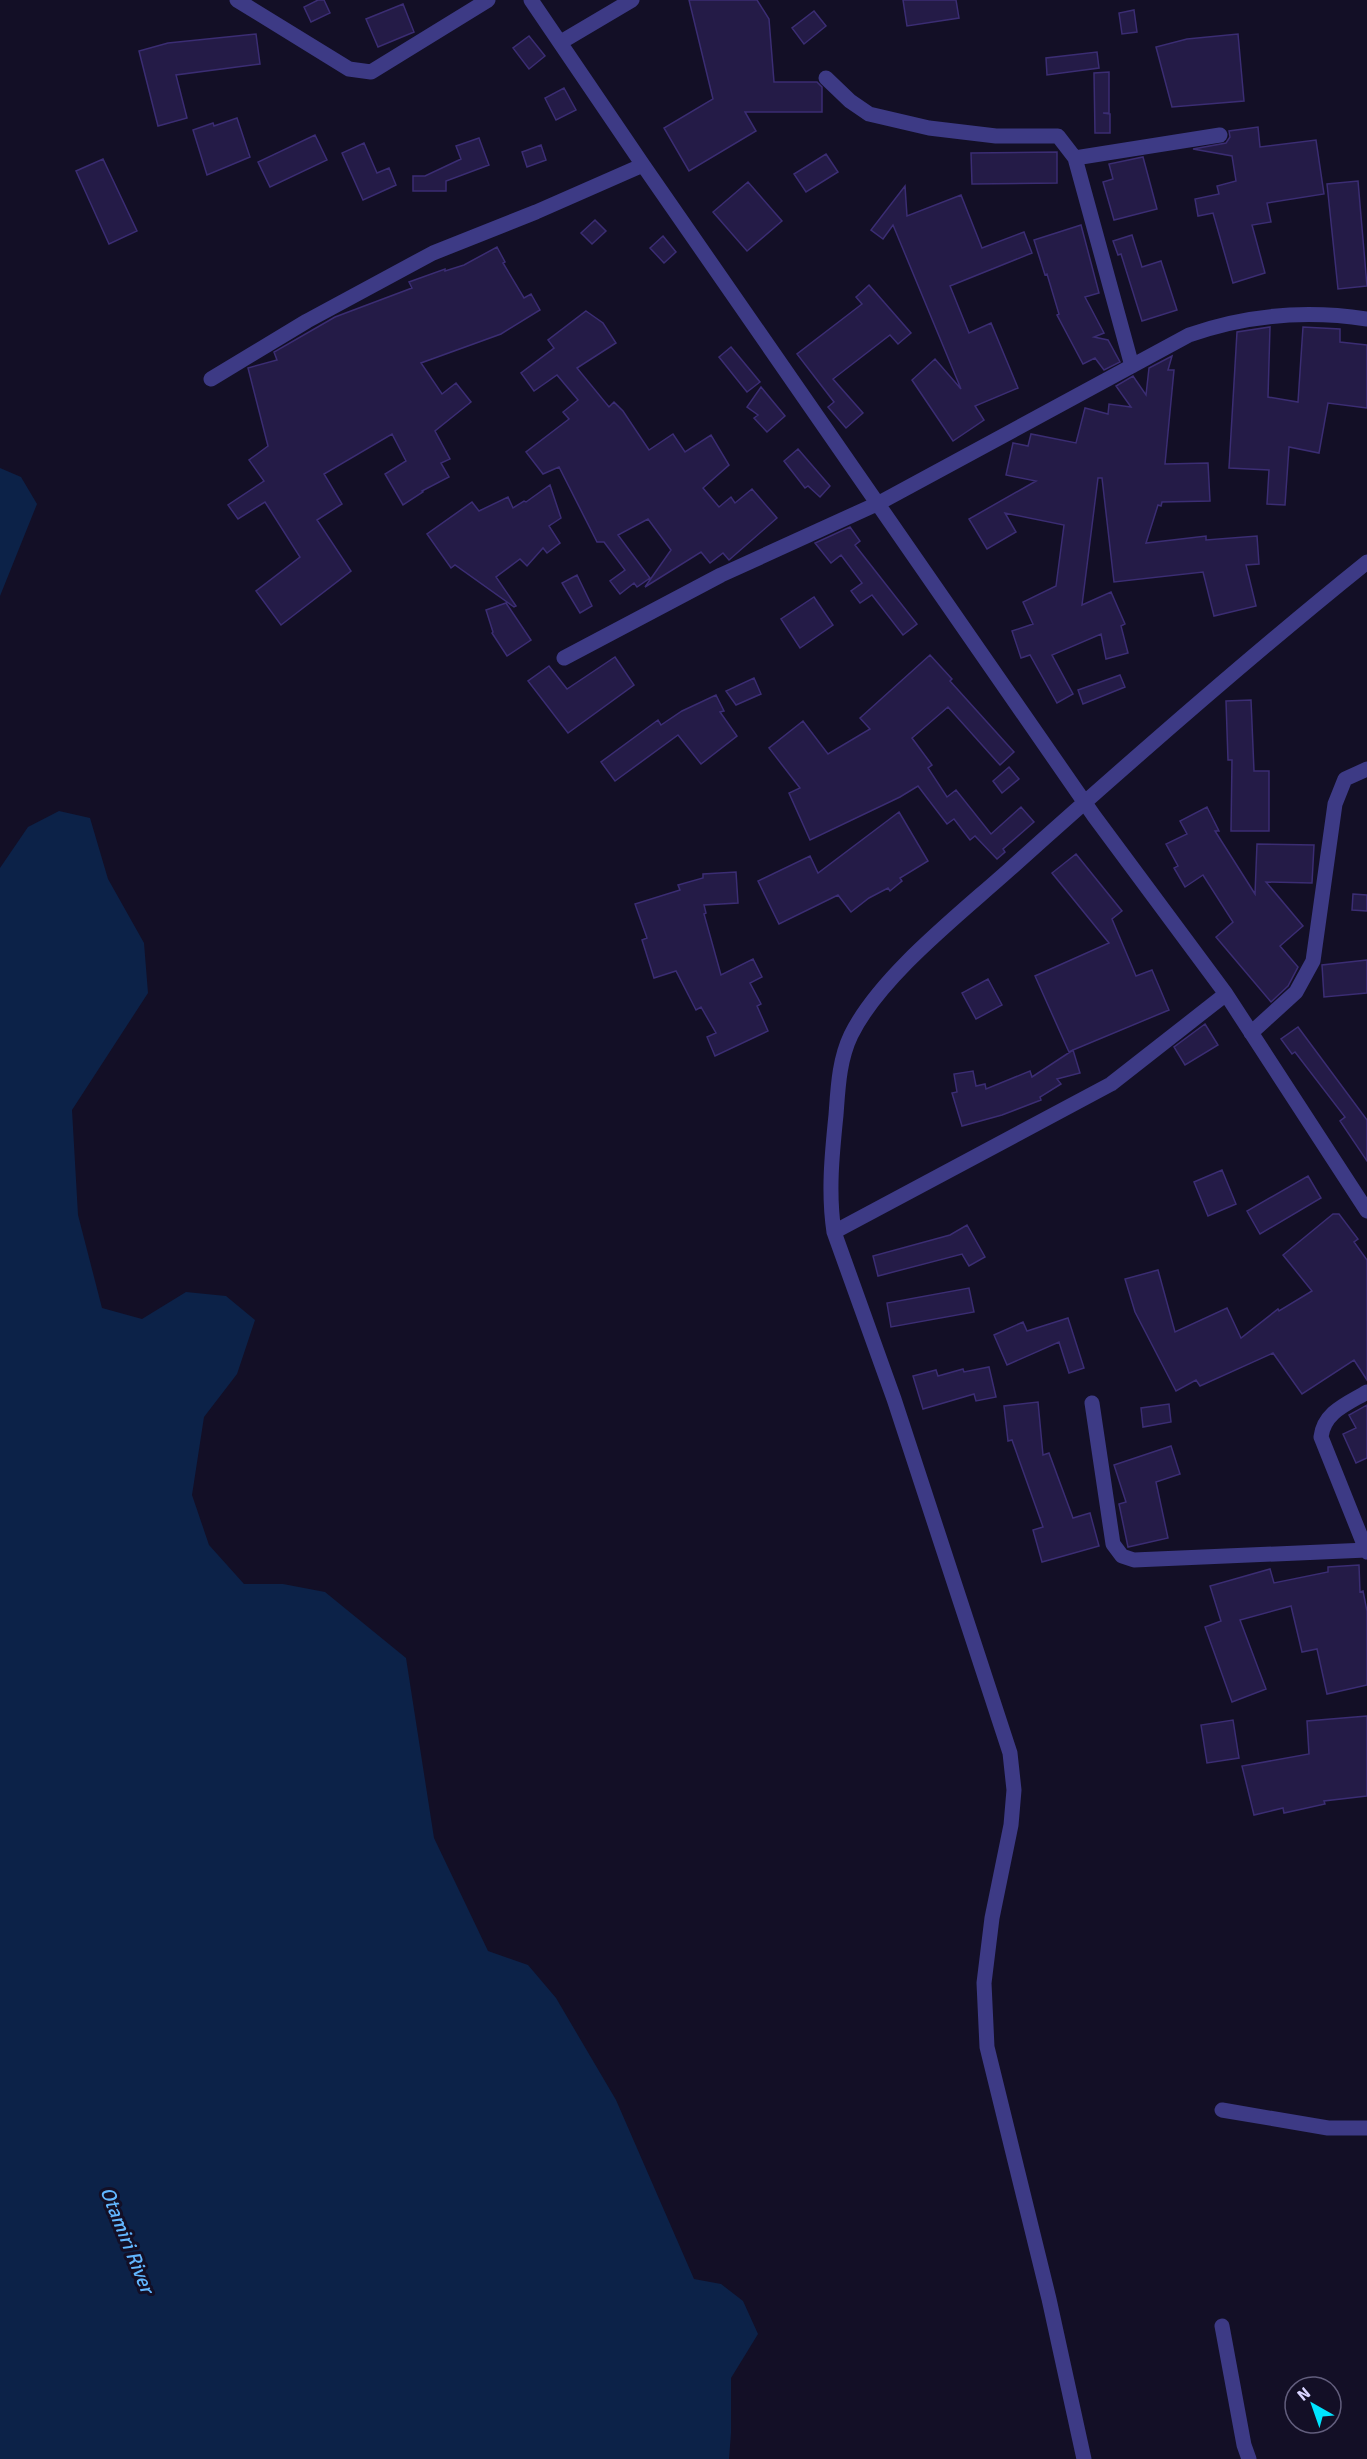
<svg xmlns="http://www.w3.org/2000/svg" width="1367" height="2459" font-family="Signika,sans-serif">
  <rect width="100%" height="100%" fill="#130f26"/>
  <path fill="#0c2248" d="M0,468L21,477L37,504L0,596Z
    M59,811L90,818L108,879L144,943L148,993L72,1110L78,1215L102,1308L142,1319L186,1292L226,1296L255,1320L237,1374L204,1417L192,1495L209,1545L244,1584H283L325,1592L406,1658L434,1838L488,1951L528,1965L556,1998L616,2100L694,2279L721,2284L743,2301L758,2334L731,2378V2433L729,2459H0V868L28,827Z"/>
  <path fill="#241b47" stroke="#3b2d73" stroke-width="1.5" d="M318,0H324L330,13L311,22L304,7Z
    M689,0H757L769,19L774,82H817L822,87V112H745L756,131L689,171L664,128L713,99Z
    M903,0H956L959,18L907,26Z
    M403,4L414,32L378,47L366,19Z
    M1134,10L1137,32L1122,34L1119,13Z
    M814,11L826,26L804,44L792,28Z
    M256,34L260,64L176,75L187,118L158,126L139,51L168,43Z
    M1238,34L1244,101L1172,107L1156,47L1187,39Z
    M529,36L545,56L529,69L513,48Z
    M1097,52L1099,68L1047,75L1046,58Z
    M1109,72V113H1103L1110,114V133H1095L1094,73Z
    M564,88L576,110L556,120L545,98Z
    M237,118L250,157L207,175L193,130L213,123L214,126Z
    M1258,127L1260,147L1316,140L1324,194L1267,203L1271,222L1252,225L1265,273L1233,283L1213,213L1198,216L1195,199L1219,194L1217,186L1236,181L1232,156L1193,149L1226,143L1230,137L1229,131Z
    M315,135L327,160L270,187L258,162Z
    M479,138L489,165L446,181V191H413V176H425L461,159L456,146Z
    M364,143L377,173L389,168L396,185L363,200L342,153Z
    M541,145L546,160L527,167L522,152Z
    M1057,152V183L972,184L971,153Z
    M826,154L838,172L806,192L794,174Z
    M1143,157L1157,209L1114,220L1103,182L1113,179L1109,164Z
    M103,159L137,231L109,244L76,171Z
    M1358,181L1367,286L1338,289L1327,184Z
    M748,182L782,221L747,251L713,212Z
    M905,186L907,216L961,195L982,248L1024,232L1032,253L950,286L969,333L991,323L1018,388L975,406L984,420L953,441L912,380L935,359L961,389L893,225L883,239L871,230Z
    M595,220L606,231L592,244L581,233Z
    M1081,225L1099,293L1085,297L1104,333L1094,337L1108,340L1120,362L1104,370L1095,358L1083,364L1057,315L1059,314L1047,274L1045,275L1034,240Z
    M1132,235L1142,267L1161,261L1177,310L1142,321L1121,254L1118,255L1113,241Z
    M663,236L676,252L664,263L650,248Z
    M497,247L505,262L503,263L524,298L531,294L540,310L501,334L421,363L442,394L456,383L471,402L435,431L450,459L441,463L449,477L422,491L423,492L403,505L385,474L406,461L392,434L324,474L342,504L317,520L351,571L281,625L256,591L300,557L265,502L238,519L228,505L264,481L249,460L268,446L248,368L277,360L274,352L335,317L412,288L409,282L445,269V271L464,265Z
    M869,285L911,333L898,344L890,335L833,379L863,413L846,428L828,407L834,402L797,354L862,304L856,297Z
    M586,311L603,323L616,343L577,368L609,407L614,402L623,411L649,450L673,434L685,452L711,435L729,465L703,488L719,507L731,497L735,503L752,489L777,518L729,560L723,553L710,563L701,552L645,587L671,550L648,519L618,535L650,578L637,587L634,583L620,594L610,581L625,570L604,542H597L559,467L543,474L526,452L569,419L563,412L578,400L557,375L534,391L521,373L554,348L548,340Z
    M1270,327L1268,397L1298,402L1303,327L1340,329V342L1367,345V408L1328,403L1319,453L1289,447L1285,505L1267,504L1269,470L1229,468L1237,332Z
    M731,347L760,382L747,392L719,357Z
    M1172,356L1168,370H1174L1165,464L1208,463L1210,501L1162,502L1161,506L1158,505L1146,543L1206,536V540L1257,536L1259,564L1246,565L1256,606L1214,616L1203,572L1114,582L1102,478H1098L1082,605L1111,592L1125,624L1121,626L1128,653L1106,659L1101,634L1052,655L1073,694L1057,703L1030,655L1021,658L1012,631L1033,624L1023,602L1056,586L1064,525L1005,513L1016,532L987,549L969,519L1036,481L1006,475L1013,443L1028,446L1031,434L1076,443L1085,408L1108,414L1109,404L1131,407L1116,386L1133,376L1146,395L1149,368Z
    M761,387L785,416L767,432L754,418L758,415L747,407Z
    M798,449L830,486L820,497L808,486L805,488L784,461Z
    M550,485L561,518L549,526L560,543L547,553L543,548L527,566L520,559L496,577L516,606L514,607L455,565L451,568L427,534L472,502L479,511L508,497L513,508L524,501L526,502Z
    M850,527L860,541L855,545L917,624L903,635L872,595L860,603L851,591L862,583L841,555L831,563L815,543Z
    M577,575L592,606L580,613L562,583Z
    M814,597L833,625L800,648L781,619Z
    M506,603L531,640L507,656L492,633L493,632L486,610Z
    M930,655L952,679L950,681L1014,752L1000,765L948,707L912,738L932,765L928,768L947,797L956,790L991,834L1021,807L1034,822L1003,849L1005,852L997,859L975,836L970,840L954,819L947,824L918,786L900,797L810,840L789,793L800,788L769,748L803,721L828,754L870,729L860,718Z
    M615,657L634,685L568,733L528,681L549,666L567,689Z
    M1120,675L1125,687L1083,704L1078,690Z
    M754,678L761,694L736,705L726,691Z
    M716,695L724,711L720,712L737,736L701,764L678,735L615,781L601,762L658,720L661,725L682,711Z
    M1251,700L1254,771H1269V831H1231L1232,760H1228L1226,701Z
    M1009,767L1019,779L1002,793L993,781Z
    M1207,807L1219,831H1215L1255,894L1257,844L1314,845L1312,883L1266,882L1303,926L1280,946L1298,967L1288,986L1271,1002L1216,937L1233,922L1203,875L1185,887L1174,868L1178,866L1166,844L1187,834L1180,821Z
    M899,812L928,861L900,878L902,881L890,891L888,888L869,898L851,912L838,895L779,924L758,881L810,856L818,873Z
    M1076,854L1122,911L1112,919L1136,976L1152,970L1169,1010L1073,1050L1080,1073L1057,1079L1061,1084L1040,1097L1041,1100L1002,1115L962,1126L952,1093L957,1092L954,1074L973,1071L976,1086L985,1084L986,1089L1030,1071L1032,1077L1073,1050L1069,1052L1035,976L1109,943L1052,873Z
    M736,872L738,903L704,905L706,913L704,914L721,975L753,959L762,977L750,983L761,1004L757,1006L768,1031L715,1056L707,1037L716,1033L701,1007L696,1010L676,971L654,978L642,940L647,938L635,904L680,890L678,885L703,878V874Z
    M1353,894L1367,895V911L1352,910Z
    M1367,960V993L1324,997L1322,965Z
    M988,979L1002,1005L976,1019L962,993Z
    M1205,1024L1218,1045L1185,1065L1174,1047Z
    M1298,1027L1367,1120V1161L1340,1121L1345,1117L1295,1052L1292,1054L1281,1039Z
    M1222,1170L1236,1204L1208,1216L1194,1182Z
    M1308,1176L1321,1198L1260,1234L1247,1211Z
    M1333,1214H1339L1358,1239L1354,1242L1367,1260V1380L1354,1360L1302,1394L1273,1353L1200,1386L1196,1380L1176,1391L1135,1312L1125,1279L1158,1270L1175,1332L1227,1308L1241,1338L1278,1309L1279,1311L1312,1291L1283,1255Z
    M967,1225L985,1257L969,1266L962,1254L878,1276L873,1256L950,1235Z
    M969,1288L974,1312L891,1327L887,1303Z
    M1068,1318L1084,1368L1069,1373L1059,1342L1007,1365L994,1335L1023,1322L1027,1331Z
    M989,1367L996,1397L976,1401L974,1394L923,1409L913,1376L936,1370L938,1376L963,1369L964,1372Z
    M1038,1402L1043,1455L1049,1453L1073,1518L1090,1513L1099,1546L1042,1562L1033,1530L1043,1527L1012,1440L1008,1441L1004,1406Z
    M1169,1404L1171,1422L1143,1427L1141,1408Z
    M1367,1405V1458L1356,1463L1343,1434L1356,1428L1349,1415Z
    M1171,1446L1180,1474L1156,1482L1168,1538L1128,1547L1119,1504L1126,1502L1114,1465Z
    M1359,1565L1360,1592L1363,1591L1367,1611V1685L1327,1694L1317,1649L1302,1652L1291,1606L1240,1620L1266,1689L1232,1702L1205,1627L1221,1621L1210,1586L1270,1569L1274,1583L1328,1572V1567Z
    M1367,1716V1796L1324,1801L1325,1804L1284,1813L1283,1808L1254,1815L1242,1766L1309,1754L1307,1721Z
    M1233,1720L1239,1758L1207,1763L1201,1725Z"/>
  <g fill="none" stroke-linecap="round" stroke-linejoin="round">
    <path stroke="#3d3a85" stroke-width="15" d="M237,0L349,69L371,72L488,0
      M531,0L643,165L1094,816L1226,994L1367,1211
      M561,42L632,0
      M826,78L850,101L869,114L929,128L996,136H1058L1075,158L1132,366
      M1075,158L1220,135
      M211,379L307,321L433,253L536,212L643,165
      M564,658L721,575L879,503L1189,335C1246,315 1307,310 1367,319
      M1251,1033L1296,992L1313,961L1335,804L1345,779L1367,769
      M834,1232L1111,1084L1226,994
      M1367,1392C1347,1404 1324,1412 1321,1437L1367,1552
      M1092,1403L1113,1544L1122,1556L1134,1560L1367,1550
      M1222,2110L1328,2128H1367
      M1222,2326L1244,2445L1249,2459
      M1084,2459L1049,2299L987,2047L984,1983L992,1918L1011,1825L1014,1790L1010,1753L894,1399L834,1232C828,1193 832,1154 836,1115C838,1088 839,1060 851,1035C880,976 960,914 1010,869C1127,764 1245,660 1367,562"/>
  </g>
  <g text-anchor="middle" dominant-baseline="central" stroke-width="6" stroke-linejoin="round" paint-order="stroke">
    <g font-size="20" font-style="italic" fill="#62b6ff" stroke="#130f26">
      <text transform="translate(127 2240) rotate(68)">Otamiri River</text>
    </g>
  </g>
  <g transform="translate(1313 2405) rotate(320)"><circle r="28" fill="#130f26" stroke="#625e7d" stroke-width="1.5"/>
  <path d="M0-4.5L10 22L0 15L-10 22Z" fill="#00e5ff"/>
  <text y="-9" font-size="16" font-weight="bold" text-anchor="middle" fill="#d9d4ff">N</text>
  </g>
</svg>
